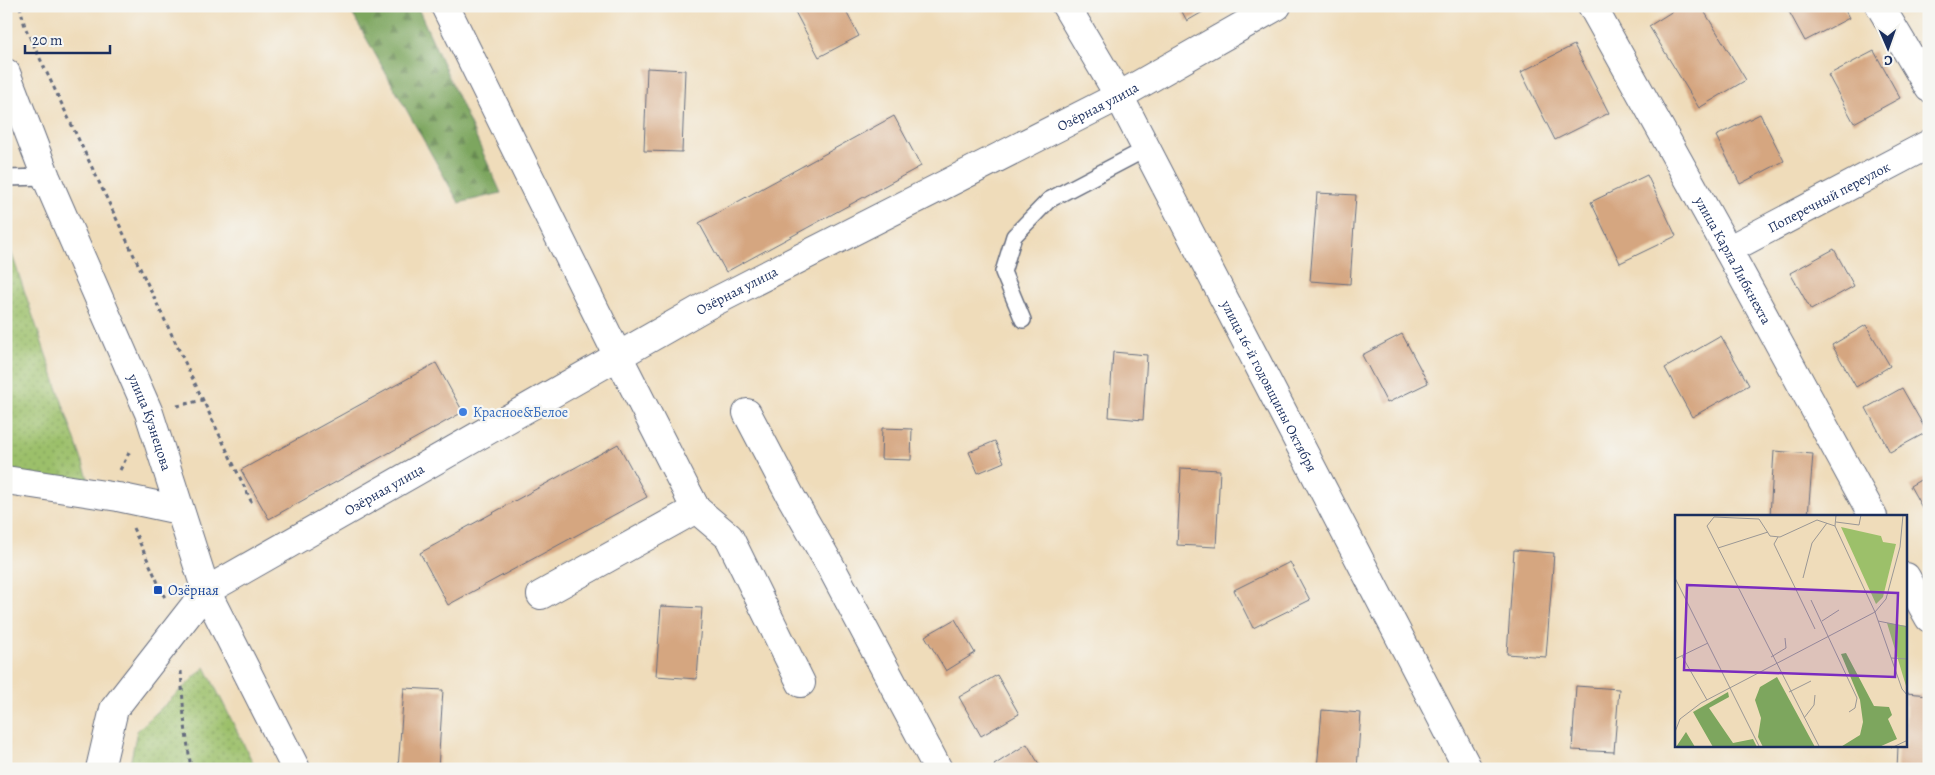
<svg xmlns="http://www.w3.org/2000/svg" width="1935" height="775" font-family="Alegreya,serif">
  <defs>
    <pattern id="forest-firs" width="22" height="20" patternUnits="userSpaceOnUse" patternTransform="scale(1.25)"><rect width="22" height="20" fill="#7da65e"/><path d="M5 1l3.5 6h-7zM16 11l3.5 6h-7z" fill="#668851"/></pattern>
    <pattern id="park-dots" width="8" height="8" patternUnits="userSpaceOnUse" patternTransform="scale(1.25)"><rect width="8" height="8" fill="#9cc06a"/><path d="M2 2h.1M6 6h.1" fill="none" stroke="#7e9c5a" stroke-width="1.8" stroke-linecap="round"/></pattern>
  </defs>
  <rect width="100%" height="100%" fill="#f6f6f2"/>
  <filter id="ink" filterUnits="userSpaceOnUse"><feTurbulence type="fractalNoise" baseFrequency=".02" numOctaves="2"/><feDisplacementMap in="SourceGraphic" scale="10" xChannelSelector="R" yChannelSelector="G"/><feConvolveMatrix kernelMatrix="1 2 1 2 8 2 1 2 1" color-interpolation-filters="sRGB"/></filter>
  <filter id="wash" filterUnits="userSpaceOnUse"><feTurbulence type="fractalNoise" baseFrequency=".0096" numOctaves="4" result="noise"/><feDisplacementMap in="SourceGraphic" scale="20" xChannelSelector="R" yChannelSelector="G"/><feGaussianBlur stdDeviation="1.12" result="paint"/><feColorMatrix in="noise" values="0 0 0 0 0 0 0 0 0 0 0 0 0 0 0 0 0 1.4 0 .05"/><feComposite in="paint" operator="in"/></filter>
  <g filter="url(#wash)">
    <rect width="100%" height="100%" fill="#efdcba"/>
    <path fill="url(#forest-firs)" stroke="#4c6a5e" d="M348,6H417L501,193L459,203Z"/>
    <path fill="url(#park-dots)" stroke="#5c7864" d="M6,237L93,493L6,482Z
      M205,667L256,769H129L137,731Z"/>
    <g id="blocks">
      <path fill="#d5a680" d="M792,6H843L859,36L819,57Z
        M1179,6H1213L1187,21Z
        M1681,6H1701L1746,80L1699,108L1649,26Z
        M1786,6H1843L1849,18L1805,41Z
        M1574,45L1609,113L1555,140L1521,72Z
        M1874,51L1900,98L1854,123L1828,75Z
        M647,68L685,70L682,152L644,151Z
        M1760,114L1784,161L1740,184L1716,136Z
        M894,116L921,166L726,272L699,223Z
        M1647,175L1676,236L1620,263L1591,202Z
        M1317,193L1356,195L1350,284L1310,281Z
        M1834,249L1854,286L1811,310L1790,273Z
        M1866,325L1890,366L1856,387L1832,345Z
        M1402,334L1428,383L1387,403L1362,355Z
        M1721,336L1749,385L1692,417L1665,368Z
        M1113,352L1147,355L1143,420L1109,417Z
        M436,363L463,412L269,519L241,470Z
        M1902,388L1927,432L1890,452L1866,408Z
        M882,428L912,429L911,460L881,459Z
        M995,441L1004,462L978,473L969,452Z
        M618,444L647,497L448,605L420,553Z
        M1774,451L1813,454L1808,516H1770Z
        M1181,468L1220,470L1216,547L1177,545Z
        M1929,475V520L1910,486Z
        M1514,550L1554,553L1546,657L1507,654Z
        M1290,562L1310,600L1253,628L1234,590Z
        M661,606L702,608L697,679L656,676Z
        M955,619L975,653L946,671L925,636Z
        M997,675L1019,714L981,736L959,697Z
        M1576,686L1619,689L1614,752L1572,750Z
        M404,688L443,690L438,769H398Z
        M1906,693L1929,695V769H1897L1898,746H1906Z
        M1322,710L1361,713L1357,769H1317Z
        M1027,744L1042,769H996L994,765Z"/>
    </g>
  </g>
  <g filter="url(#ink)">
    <use href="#blocks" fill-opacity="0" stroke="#656c7e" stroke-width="1"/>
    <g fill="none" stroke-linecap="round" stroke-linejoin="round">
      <defs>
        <path id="service" d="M6,178L46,177
          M1023,320L1003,272L1014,236L1049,200L1146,149"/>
        <g id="minor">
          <path d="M445,6L618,356L696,509L541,595"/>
          <path id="s1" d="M1066,6L1119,96L1468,769"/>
          <path id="s2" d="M1592,6L1728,250L1873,516"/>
          <path d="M1880,6L1929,88"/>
          <path id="s3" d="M1728,250L1929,144"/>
          <path d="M747,413L791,497L830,565L938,769"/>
          <path d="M688,494L696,509L729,537L801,683"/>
          <path d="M1906,577L1929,618"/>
          <path d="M100,769L114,709L206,591"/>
        </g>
        <g id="tertiary">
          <path id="s4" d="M6,73L46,177L149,413L206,591L296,769"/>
          <path d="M6,480L118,497L179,510"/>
          <path id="s5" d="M206,591L706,306L1119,96L1277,6"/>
        </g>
      </defs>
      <use href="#service" stroke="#656c7e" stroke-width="18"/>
      <use href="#minor" stroke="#656c7e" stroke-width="30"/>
      <use href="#tertiary" stroke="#656c7e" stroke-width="30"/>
      <path stroke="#656c7e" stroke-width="3" stroke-dasharray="4 4" stroke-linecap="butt" d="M20,6L25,27L252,503
        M177,406L203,400
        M120,470L131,449
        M133,528L165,598
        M181,671L184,718L191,769"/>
      <use href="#service" stroke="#fff" stroke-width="15"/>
      <use href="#minor" stroke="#fff" stroke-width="28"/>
      <use href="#tertiary" stroke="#fff" stroke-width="28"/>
    </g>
  </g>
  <circle fill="#3f7fe0" stroke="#f6f6f2" stroke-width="2" cx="463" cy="412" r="5"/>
  <rect fill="#1a4fb4" stroke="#f6f6f2" stroke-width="2" x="153" y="585" width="10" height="10" rx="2.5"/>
  <g text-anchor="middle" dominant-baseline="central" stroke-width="4.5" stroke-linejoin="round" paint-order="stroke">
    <g font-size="14" fill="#1b2f5e" stroke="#f6f6f2">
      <text stroke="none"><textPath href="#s5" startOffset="1015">Озёрная улица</textPath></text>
      <text stroke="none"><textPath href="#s3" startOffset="114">Поперечный переулок</textPath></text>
      <text stroke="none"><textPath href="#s2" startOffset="291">улица Карла Либкнехта</textPath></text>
      <text stroke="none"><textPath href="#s5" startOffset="610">Озёрная улица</textPath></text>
      <text stroke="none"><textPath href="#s1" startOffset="431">улица 16-й годовщины Октября</textPath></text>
      <text stroke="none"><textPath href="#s4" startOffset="378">улица Кузнецова</textPath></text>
      <text stroke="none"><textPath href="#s5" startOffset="205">Озёрная улица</textPath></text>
    </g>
    <g font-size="14" fill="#366cbe" stroke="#f6f6f2" text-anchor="start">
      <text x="473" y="412">Красное&amp;Белое</text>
    </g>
    <g font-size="14" fill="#164399" stroke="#f6f6f2" text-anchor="start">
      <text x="168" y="590">Озёрная</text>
    </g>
  </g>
  <g transform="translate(1675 515)">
    <rect width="232" height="232" fill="#efdcba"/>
    <path d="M171,138L199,191L214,192L217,200L213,204L222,224L204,232L164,233L185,220L188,207L185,185L166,139ZM102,162L140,232H88L83,222L86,203L80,185L85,172ZM53,177L54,182L34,193L58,228L78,224L82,232H38L18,197ZM11,217L20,232H1Z" fill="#7da65e"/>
    <path d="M166,12L206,21L208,27L221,29L208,82L201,89ZM212,108L232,111V171H231Z" fill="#9cc06a"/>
    <path fill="none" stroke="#9a9795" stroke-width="1" d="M161,0L160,11L200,97L227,174L233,181M161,7L184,10L186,0M103,22L99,29L140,114M43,33L93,17M0,63L85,233M128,63L137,28L152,8M136,85L182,183L180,193L174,197M147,106L164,95M203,106L233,112M7,141L32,185M96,142L111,133L110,123M216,143L233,144M0,144L33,128M114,177L136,166M129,203L139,190L140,180M0,217L5,204L26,188L200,97L211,84L225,32L228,0M145,233L32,11L39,2L84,4L95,21L105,22L142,5L160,11M216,233L233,225"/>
    <path fill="#7b2cbf" fill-opacity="0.15" stroke="#7b2cbf" stroke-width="2.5" d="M12,70L223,78L220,162L9,155Z"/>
    <rect width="232" height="232" fill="none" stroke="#1b2f5e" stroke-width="2.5"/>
  </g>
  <rect width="1935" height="775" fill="none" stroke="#f6f6f2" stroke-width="25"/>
  <g transform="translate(1888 48) rotate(178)" stroke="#f6f6f2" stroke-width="4" paint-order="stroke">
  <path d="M0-4L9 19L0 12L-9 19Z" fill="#1b2f5e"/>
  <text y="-8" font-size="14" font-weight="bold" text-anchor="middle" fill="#1b2f5e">С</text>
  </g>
  <path d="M25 45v8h85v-8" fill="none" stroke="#1b2f5e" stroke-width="2.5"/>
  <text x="32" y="45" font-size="15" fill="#1b2f5e" stroke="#f6f6f2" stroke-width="4" paint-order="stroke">20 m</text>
</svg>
